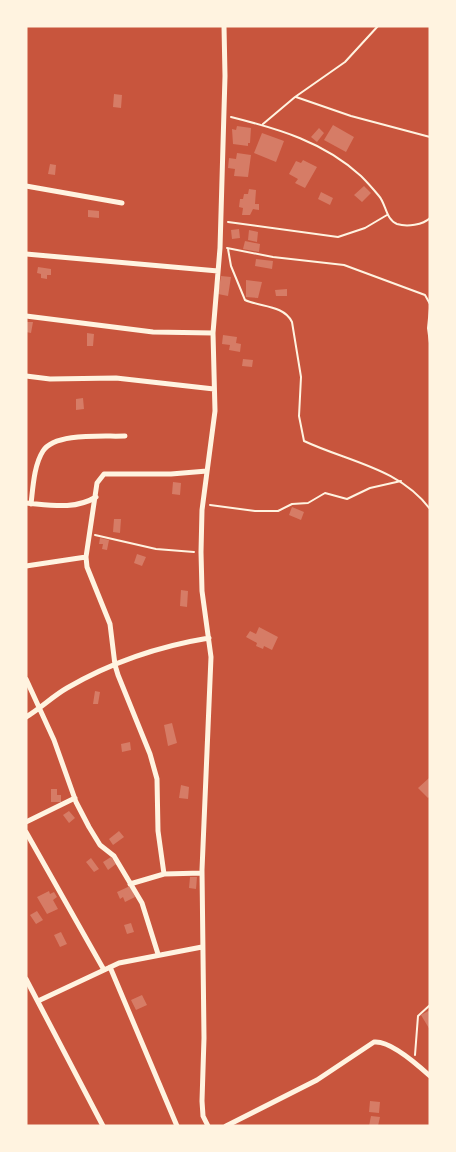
<svg xmlns="http://www.w3.org/2000/svg" width="456" height="1152" font-family="'Libre Baskerville',serif">
  <rect width="100%" height="100%" fill="#c8553d"/>
  <path fill="#d67c66" d="M114,94L122,95L121,108L113,107Z
    M333,125L354,137L346,152L324,140Z
    M237,126L251,128L250,143H248V146L233,144L232,129L236,130Z
    M319,128L324,133L317,142L311,137Z
    M262,133L284,141L276,162L254,153Z
    M237,153L251,155L248,177L234,176L235,169L228,168L229,158L236,159Z
    M303,160L317,167L305,188L295,183L298,179L289,174L296,161L301,163Z
    M50,164L56,165L55,175L48,174Z
    M364,186L371,193L362,202L354,195Z
    M249,189L256,190L255,204H259V210L253,209L250,215H242L243,208L239,207L240,199H243L244,194H248Z
    M321,192L333,198L330,205L318,199Z
    M88,210L99,211V218L88,217Z
    M239,229L240,238L232,239L231,230Z
    M249,230L258,232L257,242L248,240Z
    M245,241L260,244L259,252L243,249Z
    M256,259L273,261L272,269L255,266Z
    M38,267L51,269V275H47V279L41,278V274L37,273Z
    M221,276L231,277L228,296L218,294Z
    M246,280L262,282L258,298L246,297Z
    M287,289V296H276L275,290Z
    M26,322H33L31,333L26,332Z
    M87,333L94,334L93,346H87Z
    M223,335L237,337L236,343L241,344L240,352L229,350L230,345L222,344Z
    M243,359L253,360L252,367L242,366Z
    M83,398L84,409L76,410V399Z
    M173,482L181,483L180,495L172,494Z
    M292,507L304,512L301,520L289,515Z
    M114,519H121L120,533L113,532Z
    M100,538L109,540L107,550L102,549L103,544H99Z
    M137,554L146,557L142,566L134,563Z
    M181,590L188,591L187,607L180,606Z
    M259,627L278,637L272,650L264,646L263,649L256,646L257,643L246,637L250,631L256,634Z
    M95,691L100,692L98,704H93Z
    M172,723L177,743L168,746L164,725Z
    M130,742L131,750L122,752L121,744Z
    M429,778L430,796L428,798L418,788Z
    M181,785L189,787L188,799L179,798Z
    M51,789H57V795H61V802H51Z
    M69,811L75,818L69,823L63,815Z
    M119,831L124,837L113,845L109,839Z
    M111,857L116,864L108,870L103,862Z
    M91,858L99,869L94,872L86,862Z
    M190,877H197L196,889L189,888Z
    M130,886L135,897L125,902L123,897L120,899L117,892Z
    M49,891L50,894L54,892L57,897L53,900L58,909L47,914L37,897Z
    M37,911L43,920L36,924L30,915Z
    M131,923L134,932L127,934L124,925Z
    M61,932L67,944L60,947L54,935Z
    M142,995L147,1005L136,1010L131,1000Z
    M430,1010V1030L421,1015Z
    M370,1101L380,1102L379,1113L369,1112Z
    M371,1116L380,1117L378,1126H369Z"/>
  <g fill="none" stroke-linecap="round" stroke-linejoin="round">
    <path stroke="#fff3e0" stroke-width="2" d="M296,97L351,116L430,137
      M231,117C279,129 324,142 361,176C367,182 374,190 379,196C386,204 386,220 397,224C407,227 423,225 430,218
      M263,124L295,97L345,62L378,26
      M228,222L338,237L365,228L387,215
      M227,248L273,257L344,265L425,295L430,304
      M228,249L231,266L245,300C260,307 284,305 292,322L301,377L299,416L304,441C349,462 399,468 430,509
      M430,308L428,328L430,343
      M210,505L255,511H278L292,504L308,503L325,493L347,499L370,488L401,481
      M95,535L156,549L194,552
      M415,1055L418,1016L430,1005"/>
    <path stroke="#fff3e0" stroke-width="5" d="M26,186L122,203
      M26,254L218,271
      M26,316L153,332L213,333
      M26,376L50,379L116,378L214,389
      M26,503C50,505 75,510 96,497
      M31,504C33,487 34,465 43,451C55,432 105,437 125,436
      M26,566L86,557
      M26,679L54,740L76,802L89,827L100,845L114,856L142,903L158,954
      M26,717C41,708 53,696 67,688C110,663 160,646 209,638
      M26,822L75,798
      M26,832L104,970
      M164,874L158,831L157,779L150,754L118,675L115,665L110,624L87,567L86,557L97,483L104,474H171L207,471
      M130,884L164,874L202,873
      M110,967L177,1126
      M26,979L103,1126
      M38,1001L119,963L202,947
      M208,1126L203,1116L202,1101L204,1038L202,870L211,657L202,591L201,552L202,510L215,411L213,333L220,248L225,76L224,26
      M226,1126L317,1080L374,1042C390,1040 418,1065 430,1076"/>
  </g>
  <rect width="456" height="1152" fill="none" stroke="#fff3e0" stroke-width="55"/>
</svg>
